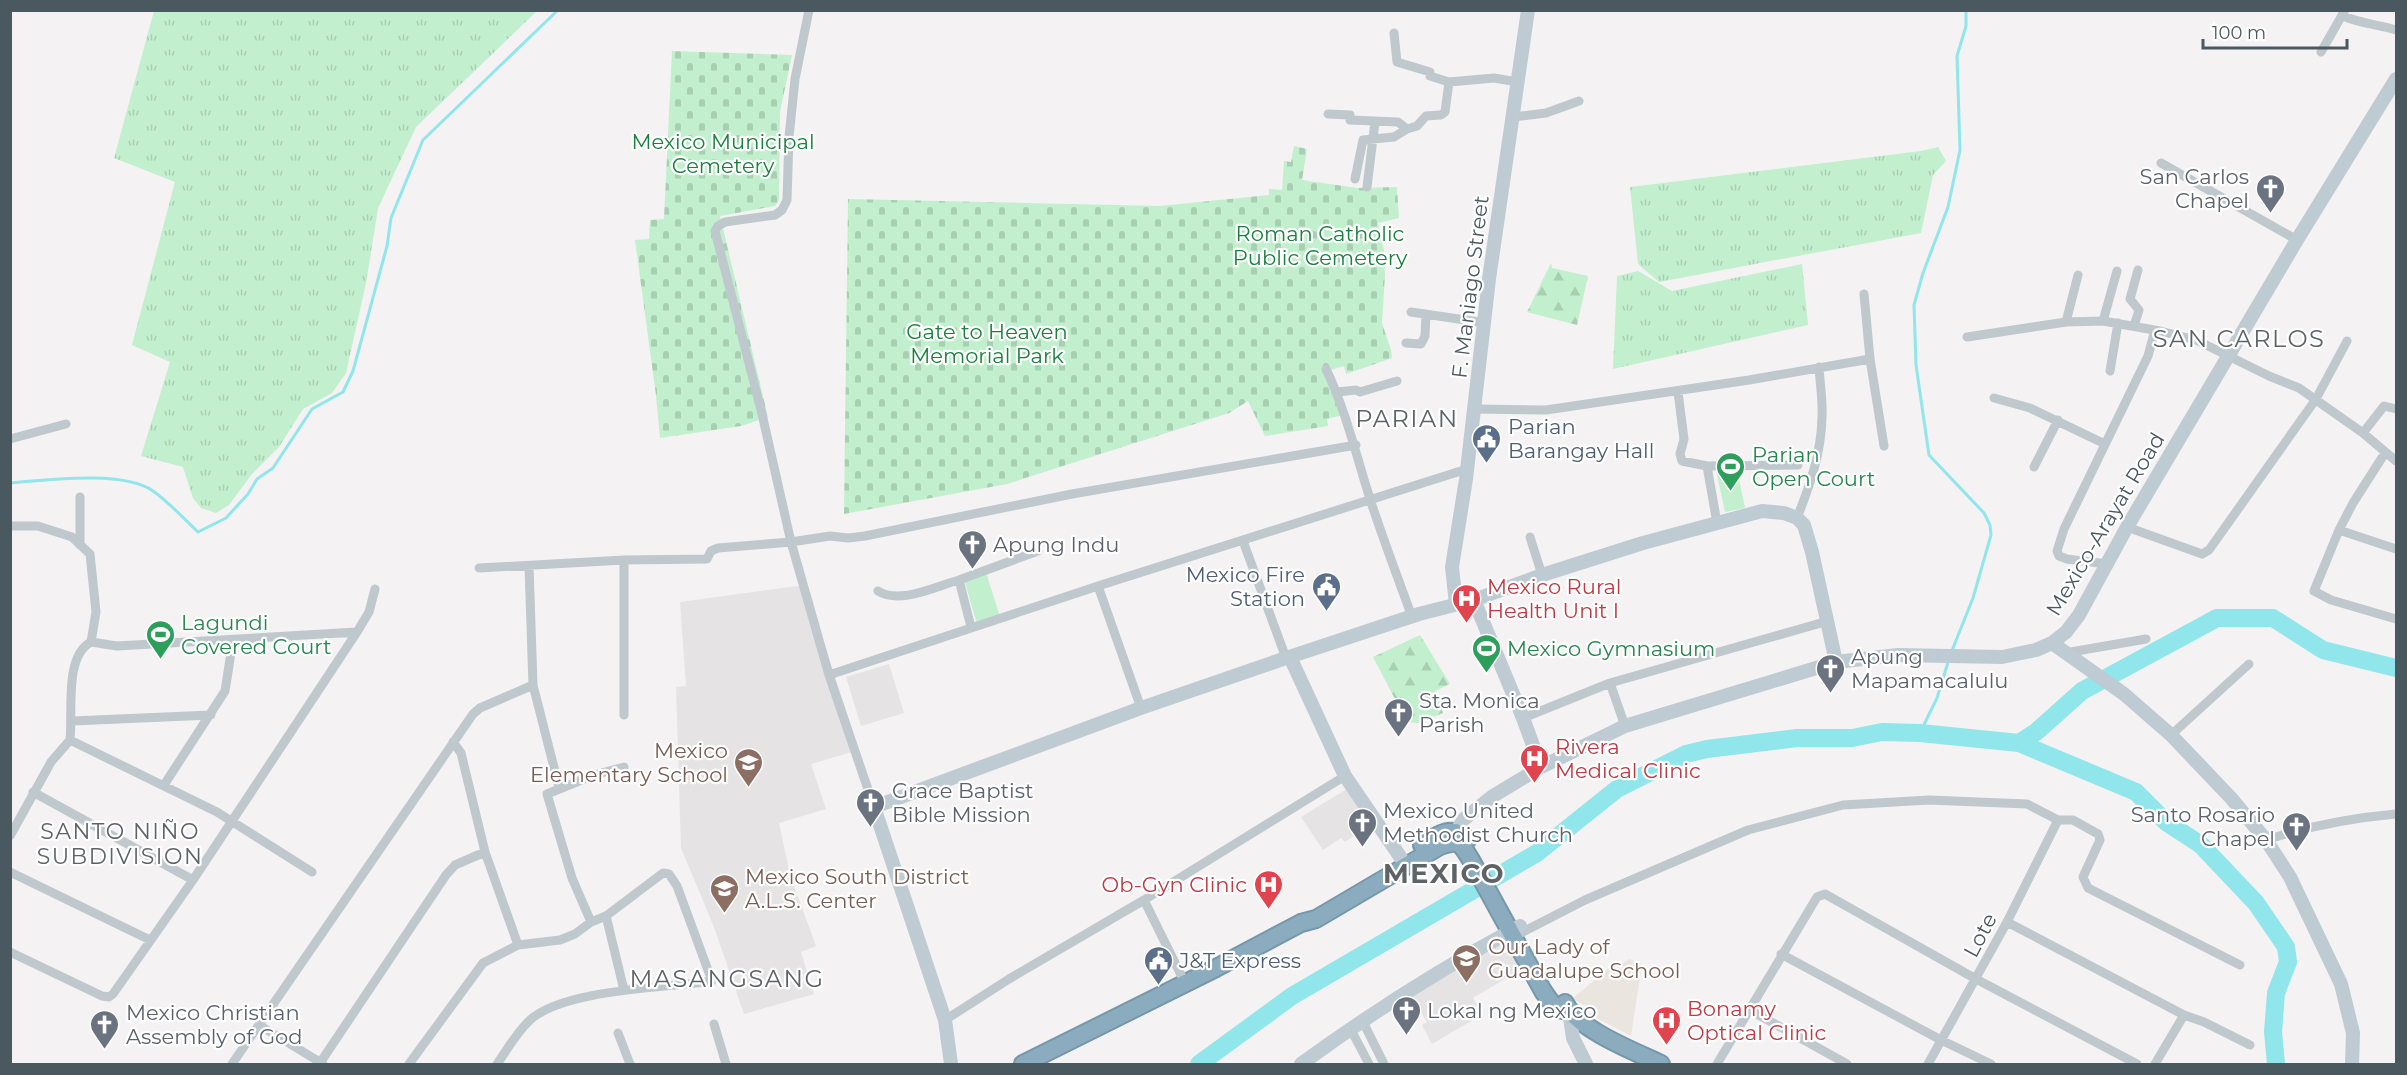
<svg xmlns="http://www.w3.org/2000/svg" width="2407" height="1075" font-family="Montserrat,sans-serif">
  <defs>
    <pattern id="grass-tufts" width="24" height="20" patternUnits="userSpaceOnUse" patternTransform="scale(1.5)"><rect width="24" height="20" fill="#c2efcd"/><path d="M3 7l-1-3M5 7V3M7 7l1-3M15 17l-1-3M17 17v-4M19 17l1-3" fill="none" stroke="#a8cfb2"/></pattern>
    <pattern id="forest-firs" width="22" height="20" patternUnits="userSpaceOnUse" patternTransform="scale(1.5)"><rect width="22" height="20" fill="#c2efcd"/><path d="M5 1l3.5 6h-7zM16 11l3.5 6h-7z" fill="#a8cfb2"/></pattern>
    <pattern id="cemetery-stones" width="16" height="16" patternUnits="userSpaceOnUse" patternTransform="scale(1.5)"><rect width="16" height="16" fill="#c2efcd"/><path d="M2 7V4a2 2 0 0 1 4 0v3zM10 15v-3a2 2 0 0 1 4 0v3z" fill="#a8cfb2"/></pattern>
  </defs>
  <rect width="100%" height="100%" fill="#f4f2f2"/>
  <path fill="#eae5df" d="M1629,959L1642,964L1631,1036L1589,1014L1594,1010L1572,999L1615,963L1622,964Z"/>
  <path fill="#e5e3e4" d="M805,585L859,750L811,764L826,809L779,823L790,875L816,946L801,952L814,994L744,1014L714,927L681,848L676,687L686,686L680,602Z
    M889,664L904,713L861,726L846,677Z
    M1350,787L1374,822L1345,842L1341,838L1323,850L1301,817Z
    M1505,940L1523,968L1473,998L1483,1014L1432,1044L1422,1025L1427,1022L1411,997Z"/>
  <path fill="url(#grass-tufts)" d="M154,11H537L416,127L378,208L366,283L346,373L332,393L303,409L279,447L252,474L229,505L216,513L201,508L193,498L183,467L141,456L170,362L132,345L175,182L114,158Z
    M1938,147L1946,161L1933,175L1921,233L1659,282L1638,264L1630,187L1921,151Z
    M1802,264L1808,325L1613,369L1617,276L1638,271L1672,291Z"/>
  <path fill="url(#forest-firs)" d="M1551,263L1552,268L1588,276L1577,325L1527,312Z
    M1420,635L1450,684L1435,691L1443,713L1418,723L1407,722L1373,657Z"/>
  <path fill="url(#cemetery-stones)" d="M672,51L792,55L780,112L779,200L775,206L720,216L768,417L741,426L660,438L656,395L635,240L649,239L650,220L664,219Z
    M1294,146L1307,149L1302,180L1357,188L1397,187L1399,218L1378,223L1384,251L1385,275L1382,323L1391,350L1392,358L1346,374L1344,366L1328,371L1343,415L1327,419L1328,426L1265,436L1248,401L1229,413L1007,484L844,514L848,199L1160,206L1269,195V189L1282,190L1284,161L1291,162Z"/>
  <path fill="#c2efcd" d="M1737,470L1745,508L1725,512L1717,474Z
    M986,572L1000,617L977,624L964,579Z"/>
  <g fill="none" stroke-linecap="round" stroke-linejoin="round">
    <path stroke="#91e6eb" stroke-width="3" d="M10,483C46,480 124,470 153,491C170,503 184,519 198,532L226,518L248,494L257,479L273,468L312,409L343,392L353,371L387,246L391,218L423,140L558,10
      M1951,653L1973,598L1991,535L1990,525L1984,513L1929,455L1916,365L1914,305L1923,273L1948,207L1960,150L1957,56L1966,26V10
      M1920,733L1937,698L1949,659"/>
    <path stroke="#91e6eb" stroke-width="18" d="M2019,743L2036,732L2082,691L2217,618H2273L2323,650L2396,668
      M1199,1064L1292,996L1537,853L1617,789L1686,754L1707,749L1797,738H1852L1882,732L1920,733L2019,743L2136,792L2166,822L2201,845L2256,903L2286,947L2288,962L2276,993L2273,1032L2276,1064"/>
    <defs>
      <path id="highway" d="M1422,845C1437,835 1452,824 1468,839
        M1565,1003C1578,1030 1634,1051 1661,1064
        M1023,1064L1216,968L1301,923L1316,919L1440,846C1460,839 1461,844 1471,860L1543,991C1551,1002 1554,1010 1569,1011"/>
    </defs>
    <use href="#highway" stroke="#7697aa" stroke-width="20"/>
    <path stroke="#bec8cd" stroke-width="9" d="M809,10L795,79L789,137L787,200L782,210L775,215L725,222L718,226L715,231L762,414L791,542L829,675L874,807
      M2343,16C2362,24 2377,24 2396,30
      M1394,33L1397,62L1430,72V76L1449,82
      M2321,52L2345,10
      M1328,114L1350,115V120L1398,122L1407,129L1417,126L1426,116L1441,115L1445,112L1449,82L1494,78L1518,82
      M1513,117L1546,113L1579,101
      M2161,163L2297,240
      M1355,179L1363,140L1394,137L1407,129
      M1367,187L1375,122
      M1864,294L1870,359L1884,446
      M1411,312L1486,323
      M2103,321L2117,271
      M2066,322L2078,275
      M2134,326L2139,310L2130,299L2138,270
      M1967,337L2066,322L2103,321L2160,331L2196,340L2269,376L2299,388L2363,433L2396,461
      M1406,343L1421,344L1425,336L1426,314
      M1326,369C1346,411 1356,455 1370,499C1383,539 1398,578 1412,617
      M2110,371L2118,323
      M1337,392L1356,390L1360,392L1397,381
      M1678,392L1684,439L1680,454L1682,461L1707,466L1798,465
      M1994,398L2030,408L2105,444
      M1476,409L1546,410L1749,380L1870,359
      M2363,433L2384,406L2396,409
      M10,439L66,424
      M2385,453L2353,503L2339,530L2314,591L2331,600L2396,619
      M1707,466L1717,523
      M2034,467L2058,420
      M80,497V545
      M1797,518C1810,485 1821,454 1822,418C1823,401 1820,384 1819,367
      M10,526H38L72,537L90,554L96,612L91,642C64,656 73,712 70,740
      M2127,527L2202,554L2209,550L2316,399L2347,341
      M2339,530L2396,549
      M1530,537L1542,575
      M1243,541L1286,658
      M2107,564L2067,559L2059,556L2057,551L2064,529L2148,356L2155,330
      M479,568L624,560
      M1098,586L1141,708
      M878,591C900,605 936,586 959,580
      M971,627L959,580L1038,551
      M91,642L117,646L357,632
      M2065,653L2146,639
      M829,675L1098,586L1467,469
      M1610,683L1625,726
      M533,685L559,787
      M624,715V560L707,559L711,551L718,548L791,542L830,536L848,538L865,536L1072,494L1356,445
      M1523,718L1610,683L1828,621
      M72,721L211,715
      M2171,735L2249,664
      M70,740L217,812L312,872
      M453,742L461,753L485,852L518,945
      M164,785L225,691L233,640
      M33,792L193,880
      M10,836L51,762L70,740
      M2266,840C2309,826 2351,818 2396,814
      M10,872L150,940
      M1144,900L1185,983
      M606,916L624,990
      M591,922L572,878L547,794L594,775L624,767
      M2007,922L2184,1015L2204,1022L2250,1045
      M1513,937L1585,900L1748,830L1843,805L1929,800L2027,804L2058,820H2073L2098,834L2100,840L2083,877L2088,888L2240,965
      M10,952L102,996L109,997L113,994L193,880L357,632L369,612L375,589
      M1781,954L1941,1040L1991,1064
      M1748,1009L1847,1064
      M945,1020L1009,979L1144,900L1345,776
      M1362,1020L1384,1064
      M714,1024L726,1064
      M259,1025L323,1064
      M1350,1028L1369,1064
      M618,1033L630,1064
      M320,1063L446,875L455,865L485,852
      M232,1064L473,714L480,708L533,685L529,566
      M409,1064L483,963L518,945L560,940L575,934L591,922L606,916L663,873L669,874L677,886L712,981C665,988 564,989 530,1020C516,1033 507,1050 497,1064
      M1717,1064L1817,897L1825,894L1976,979L2137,1064
      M1928,1064L2007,922L2058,820
      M2155,1064L2184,1015"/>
    <path stroke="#becbd2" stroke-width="14" d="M1474,600L1523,718L1541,767
      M1456,604L1452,567L1466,479L1489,279L1528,10
      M2052,643L2124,694L2171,735L2231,798L2266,840L2290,877L2341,984L2353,1033L2352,1064
      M1290,657L1345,776L1401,858
      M1451,840L1464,819L1493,796L1541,767L1625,726L1836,662L1898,655L2002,657L2036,650L2052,643L2066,632L2079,615L2127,527L2297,240L2396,79
      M1569,1011L1573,1038L1586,1064
      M951,1064L945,1020L874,807L1141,708L1286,658L1419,614L1474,600L1542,575L1643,543L1762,511L1784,513L1797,518L1804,525L1812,552L1836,662
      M1301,1064C1371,1013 1444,967 1520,926"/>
    <use href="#highway" stroke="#8bacbe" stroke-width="16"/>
  </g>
  <defs>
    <symbol id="church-pin" viewBox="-11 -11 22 30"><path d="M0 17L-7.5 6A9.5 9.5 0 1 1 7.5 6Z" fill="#6b7280" stroke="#fff"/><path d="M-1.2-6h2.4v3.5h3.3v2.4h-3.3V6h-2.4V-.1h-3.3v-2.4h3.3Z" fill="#fff"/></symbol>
    <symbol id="civic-pin" viewBox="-11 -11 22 30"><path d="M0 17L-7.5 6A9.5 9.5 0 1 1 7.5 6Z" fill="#5c6f8a" stroke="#fff"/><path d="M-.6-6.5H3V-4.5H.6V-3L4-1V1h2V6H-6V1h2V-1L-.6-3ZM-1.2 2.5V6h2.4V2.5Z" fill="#fff"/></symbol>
    <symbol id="stadium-pin" viewBox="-11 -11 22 30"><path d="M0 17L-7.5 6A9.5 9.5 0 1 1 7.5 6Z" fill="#2e9e5b" stroke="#fff"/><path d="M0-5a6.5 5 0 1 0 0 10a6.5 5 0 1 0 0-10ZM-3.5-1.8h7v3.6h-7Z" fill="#fff"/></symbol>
    <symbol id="hospital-pin" viewBox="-11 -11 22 30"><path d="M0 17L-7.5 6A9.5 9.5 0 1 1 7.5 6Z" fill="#e0444e" stroke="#fff"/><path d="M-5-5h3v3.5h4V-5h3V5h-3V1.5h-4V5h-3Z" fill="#fff"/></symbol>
    <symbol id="school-pin" viewBox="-11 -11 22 30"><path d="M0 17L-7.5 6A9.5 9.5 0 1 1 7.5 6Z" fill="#8d6e63" stroke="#fff"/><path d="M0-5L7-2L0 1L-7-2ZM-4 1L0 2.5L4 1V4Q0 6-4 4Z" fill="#fff"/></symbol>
  </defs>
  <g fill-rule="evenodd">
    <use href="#church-pin" x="2254" y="172" width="33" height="45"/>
    <use href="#civic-pin" x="1470" y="422" width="33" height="45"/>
    <use href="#stadium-pin" x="1714" y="450" width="33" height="45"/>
    <use href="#church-pin" x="956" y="528" width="33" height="45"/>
    <use href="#civic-pin" x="1310" y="570" width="33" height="45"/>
    <use href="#hospital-pin" x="1450" y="582" width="33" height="45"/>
    <use href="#stadium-pin" x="144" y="618" width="33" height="45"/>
    <use href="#stadium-pin" x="1470" y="632" width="33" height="45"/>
    <use href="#church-pin" x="1814" y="652" width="33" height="45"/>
    <use href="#church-pin" x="1382" y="696" width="33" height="45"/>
    <use href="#hospital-pin" x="1518" y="742" width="33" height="45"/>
    <use href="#school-pin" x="732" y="746" width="33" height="45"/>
    <use href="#church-pin" x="854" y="786" width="33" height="45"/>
    <use href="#church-pin" x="1346" y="806" width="33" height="45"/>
    <use href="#church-pin" x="2280" y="810" width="33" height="45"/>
    <use href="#hospital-pin" x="1252" y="868" width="33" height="45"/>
    <use href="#school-pin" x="708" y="872" width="33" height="45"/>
    <use href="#school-pin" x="1450" y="942" width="33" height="45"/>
    <use href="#civic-pin" x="1142" y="944" width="33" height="45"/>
    <use href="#church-pin" x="1390" y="994" width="33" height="45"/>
    <use href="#hospital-pin" x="1650" y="1004" width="33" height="45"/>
    <use href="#church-pin" x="88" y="1008" width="33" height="45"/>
  </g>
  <g text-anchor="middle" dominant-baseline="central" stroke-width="4.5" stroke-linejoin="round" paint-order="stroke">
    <g font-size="21" fill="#1a803d" stroke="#fff">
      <text x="723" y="141">Mexico Municipal<tspan x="723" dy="24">Cemetery</tspan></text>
      <text x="1320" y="233">Roman Catholic<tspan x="1320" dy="24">Public Cemetery</tspan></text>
      <text x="987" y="331">Gate to Heaven<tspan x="987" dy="24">Memorial Park</tspan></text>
    </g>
    <g font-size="21" fill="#5b616d" stroke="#fff" text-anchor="start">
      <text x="2249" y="176" text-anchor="end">San Carlos<tspan x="2249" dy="24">Chapel</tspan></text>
      <text x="993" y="544">Apung Indu</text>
      <text x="1851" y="656">Apung<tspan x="1851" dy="24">Mapamacalulu</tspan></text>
      <text x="1419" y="700">Sta. Monica<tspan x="1419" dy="24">Parish</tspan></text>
      <text x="892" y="790">Grace Baptist<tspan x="892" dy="24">Bible Mission</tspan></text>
      <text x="1383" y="810">Mexico United<tspan x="1383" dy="24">Methodist Church</tspan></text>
      <text x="2275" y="814" text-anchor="end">Santo Rosario<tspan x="2275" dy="24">Chapel</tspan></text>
      <text x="1427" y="1010">Lokal ng Mexico</text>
      <text x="126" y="1012">Mexico Christian<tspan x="126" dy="24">Assembly of God</tspan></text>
    </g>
    <g font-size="21" fill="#4a585f" stroke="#fff">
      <text transform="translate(1470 287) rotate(-83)">F. Maniago Street</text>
      <text transform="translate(2105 524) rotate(-59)">Mexico-Arayat Road</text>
      <text transform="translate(1980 935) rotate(-62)">Lote</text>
    </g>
    <g font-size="21" fill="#4e5e75" stroke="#fff" text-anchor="start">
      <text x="1508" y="426">Parian<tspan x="1508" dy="24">Barangay Hall</tspan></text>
      <text x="1305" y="574" text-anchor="end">Mexico Fire<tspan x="1305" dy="24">Station</tspan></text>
      <text x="1179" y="960">J&amp;T Express</text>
    </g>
    <g font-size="21" fill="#27864d" stroke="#fff" text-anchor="start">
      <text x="1752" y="454">Parian<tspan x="1752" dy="24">Open Court</tspan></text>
      <text x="181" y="622">Lagundi<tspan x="181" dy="24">Covered Court</tspan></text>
      <text x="1507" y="648">Mexico Gymnasium</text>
    </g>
    <g font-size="21" fill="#be3a42" stroke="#fff" text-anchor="start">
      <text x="1487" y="586">Mexico Rural<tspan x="1487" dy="24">Health Unit I</tspan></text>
      <text x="1555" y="746">Rivera<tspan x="1555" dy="24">Medical Clinic</tspan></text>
      <text x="1247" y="884" text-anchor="end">Ob-Gyn Clinic</text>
      <text x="1687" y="1008">Bonamy<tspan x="1687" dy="24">Optical Clinic</tspan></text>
    </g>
    <g font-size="21" fill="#785e54" stroke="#fff" text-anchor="start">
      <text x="728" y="750" text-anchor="end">Mexico<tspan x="728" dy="24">Elementary School</tspan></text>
      <text x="745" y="876">Mexico South District<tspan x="745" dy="24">A.L.S. Center</tspan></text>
      <text x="1488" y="946">Our Lady of<tspan x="1488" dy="24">Guadalupe School</tspan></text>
    </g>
    <g font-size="22" letter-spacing="1.5" fill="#5e6366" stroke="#fff">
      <text x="120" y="831">SANTO NIÑO<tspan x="120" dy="25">SUBDIVISION</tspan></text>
    </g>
    <g font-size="24" letter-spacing="1.5" fill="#5e6366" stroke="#fff">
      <text x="2239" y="338">SAN CARLOS</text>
      <text x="1407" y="418">PARIAN</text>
      <text x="727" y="978">MASANGSANG</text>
    </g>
    <g font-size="27" font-weight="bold" letter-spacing="1.5" fill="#5e6366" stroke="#fff">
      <text x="1444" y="873">MEXICO</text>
    </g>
  </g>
  <rect width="2407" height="1075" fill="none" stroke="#4a585f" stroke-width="24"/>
  <path d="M2203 39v9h144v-9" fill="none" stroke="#4a585f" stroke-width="3"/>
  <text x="2212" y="39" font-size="18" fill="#4a585f" stroke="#ffffff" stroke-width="4.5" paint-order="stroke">100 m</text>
</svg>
